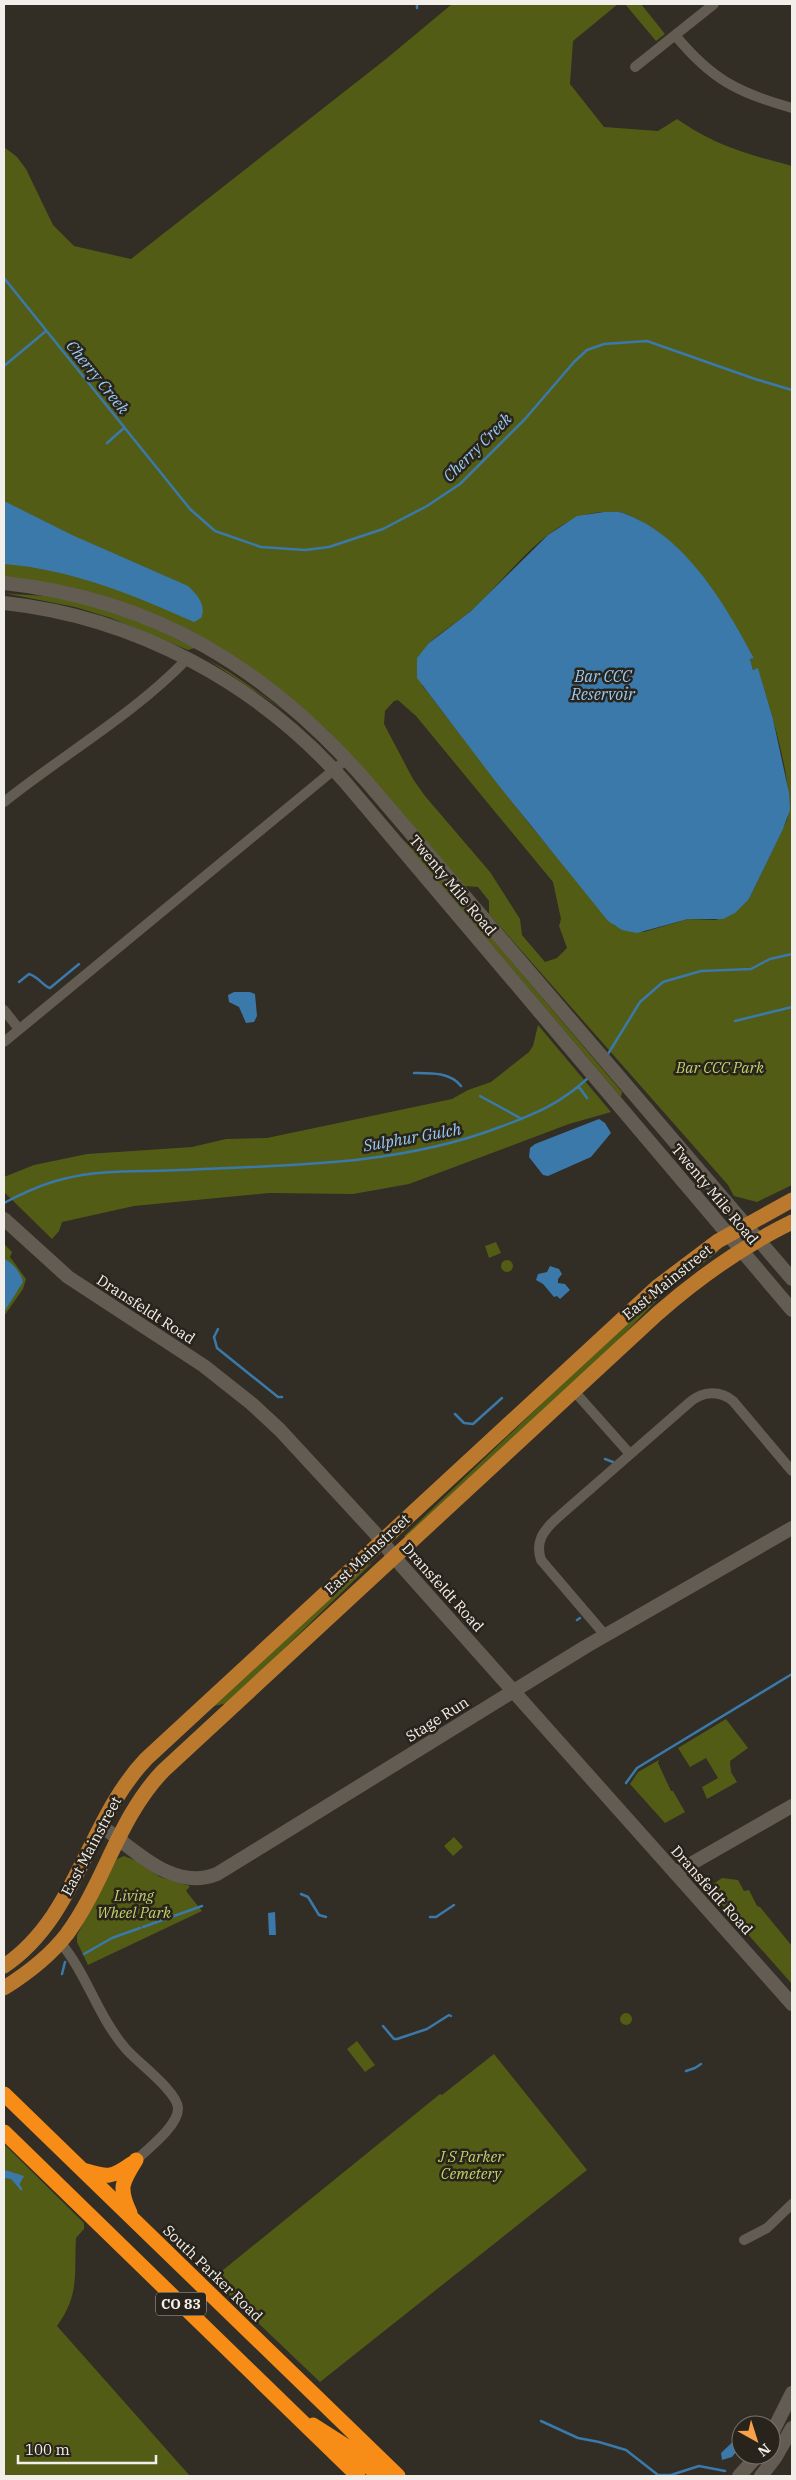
<svg xmlns="http://www.w3.org/2000/svg" width="796" height="2480" font-family="'IBM Plex Serif',serif">
  <rect width="100%" height="100%" fill="#322d25"/>
  <path fill="#535c15" fill-rule="evenodd" d="M452,4H618L573,41L570,84L604,127L658,131L677,119C716,146 747,154 792,166V1185L757,1202L734,1196L728,1185L489,914V901L478,887L463,886L328,731L293,700L203,640L4,578V147L17,157L26,169L53,225L74,246L131,259L386,59ZM604,512C610,512 618,511 623,513C680,533 725,608 754,658L750,659L753,670L758,669C768,703 796,787 787,820L749,899L716,920L688,919L644,932L615,926L531,826L422,685L429,643C442,631 458,622 472,610C510,576 549,514 604,512ZM398,700L416,716L553,882L561,919L559,926L567,948L557,958L545,962L522,935L520,919L490,872L425,796L413,779L384,724L385,711L394,701Z
    M625,4H641L665,34L656,41Z
    M4,593C20,595 37,595 54,597C103,604 151,626 195,648L188,650L111,618L75,607Z
    M207,659L229,672L303,723Z
    M401,838L428,863L622,1092L621,1097Z
    M538,1025L611,1112L569,1124L409,1184L353,1194L269,1193L134,1206L62,1222L59,1231L52,1239L4,1192V1177L34,1165L87,1154L192,1147L226,1139L267,1138L452,1099L468,1090L491,1082L529,1052L533,1046Z
    M496,1242L501,1253L489,1258L485,1246Z
    M4,1244L12,1252L10,1257L26,1279L23,1289L4,1316Z
    M720,1250L661,1296L604,1355L406,1537L404,1536L639,1310L709,1254Z
    M501 1266a6 6 0 1 1 12 0a6 6 0 1 1-12 0Z
    M372,1563L228,1703L214,1706L362,1568Z
    M726,1719L748,1748L730,1761L731,1772L737,1782L707,1799L702,1787L718,1778L706,1758L690,1767L678,1748Z
    M659,1760L658,1763L671,1791H673L685,1812L665,1823L630,1784L638,1772Z
    M454,1837L463,1847L453,1856L444,1846Z
    M124,1856L137,1861L160,1877L190,1886L186,1891L202,1911L88,1965L77,1942V1935L117,1859Z
    M722,1878L738,1880L744,1891L749,1890L757,1906L760,1907L792,1946V1984L707,1888Z
    M620 2019a6 6 0 1 1 12 0a6 6 0 1 1-12 0Z
    M357,2041L375,2065L365,2072L347,2049Z
    M494,2054L587,2170L320,2382L212,2279L440,2094L442,2095Z
    M4,2144L84,2223V2229L76,2238C74,2274 80,2294 57,2326L190,2476H4Z"/>
  <path fill="#3a79aa" d="M4,501L72,535L188,586C197,594 207,606 201,618L194,622C133,595 71,569 4,564Z
    M604,512C610,512 618,511 623,513C685,535 725,604 754,658L750,659L753,670L758,668L773,719L789,793L790,810L783,829L749,899L735,913L723,919H688L637,933L622,930L608,921L496,782L417,678V658L429,643L471,611L548,535L577,516Z
    M234,992H250L255,994L257,1016L254,1022L246,1023L239,1007L229,1002L228,995Z
    M599,1119L605,1123L611,1133L591,1157L548,1176L543,1175L529,1157L530,1148L535,1144Z
    M4,1259C11,1261 22,1274 23,1282L4,1312Z
    M550,1266L559,1269L562,1274L558,1279V1283L565,1284L570,1290L560,1299L557,1296L554,1297L543,1284L536,1280L538,1274L547,1272Z
    M275,1912L276,1935H269L268,1913Z
    M5,2170L24,2176L18,2187L11,2179L4,2178Z
    M741,2434V2446L732,2457L722,2460L721,2453Z"/>
  <g fill="none" stroke-linecap="round" stroke-linejoin="round">
    <path stroke="#3a79aa" stroke-width="2.5" d="M417,4V8
      M4,278L190,509L215,531L261,547L305,550L329,547L383,529L427,506L460,484L525,419L574,362L587,350L604,344L647,341L755,379L792,390
      M4,366L46,331
      M107,443L124,428
      M19,982L29,974C39,977 43,986 50,988L79,964
      M735,1021L792,1007
      M608,1054L640,1002L663,982L701,971L751,969L770,959L792,954
      M414,1073C430,1073 450,1072 461,1086
      M579,1087L587,1098
      M480,1096L522,1119
      M4,1203C23,1193 42,1184 63,1179C100,1169 142,1172 180,1170C288,1165 398,1166 500,1127C535,1114 560,1104 588,1078
      M218,1329L214,1337L217,1348L278,1397H282
      M455,1414L464,1423L473,1424L502,1398
      M605,1459L613,1462
      M577,1620L580,1618
      M626,1783L637,1768L792,1674
      M301,1894L308,1897L319,1915L326,1917
      M430,1917H436L454,1905
      M143,1927L202,1906
      M84,1954L112,1938L140,1928
      M62,1974L65,1962
      M383,2026L394,2039H397L427,2029L449,2015L451,2016
      M686,2071L695,2068L701,2064
      M17,2183L21,2189
      M541,2421L578,2438L599,2442L626,2450L658,2475H671L699,2466L725,2471"/>
    <path stroke="#625c53" stroke-width="10" d="M675,35C711,79 738,93 792,108
      M635,67L714,4
      M4,802C64,754 133,715 187,659
      M4,1010L19,1029
      M4,1042L347,759
      M574,1391L630,1454
      M605,1635L541,1560C535,1542 543,1531 556,1519L690,1402C703,1391 720,1390 733,1401L792,1471
      M60,1942C87,1974 98,2017 126,2049C137,2062 177,2091 178,2108C179,2125 148,2149 136,2160
      M744,2240L767,2228L792,2204"/>
    <path stroke="#625c53" stroke-width="14" d="M4,583C155,599 268,669 367,782L792,1279
      M4,603C135,617 258,683 345,782L792,1310
      M4,1219L68,1277L204,1366L252,1404L280,1430L375,1533L401,1565L792,2004
      M101,1826C135,1849 172,1892 217,1874L585,1647L792,1528
      M675,1873L792,1806
      M771,2435L792,2393
      M739,2476L758,2455
      M761,2476L775,2458L792,2428"/>
    <path stroke="#bb792e" stroke-width="15" d="M4,1966C77,1917 87,1821 146,1759L657,1287L718,1241L792,1200
      M4,1988C28,1973 50,1956 67,1934C105,1882 118,1818 163,1771L657,1314C698,1278 743,1246 792,1222"/>
    <path stroke="#f78c16" stroke-width="15" d="M4,2094L398,2476
      M4,2132L358,2476
      M83,2170C107,2177 110,2179 131,2164
      M130,2213C118,2188 122,2182 136,2160
      M313,2425L346,2446L379,2476"/>
  </g>
  <g text-anchor="middle" dominant-baseline="central" stroke-width="5" stroke-linejoin="round" paint-order="stroke">
    <rect fill="#28231b" stroke="#b5b1ab" stroke-width="1" x="156" y="2292.5" width="50" height="23" rx="4"/>
    <g font-size="14" font-weight="bold" fill="#f2eee9">
      <text x="181" y="2304">CO 83</text>
    </g>
    <g font-size="15" fill="#f2eee9" stroke="#28231b">
      <text transform="translate(453 885) rotate(50)">Twenty Mile Road</text>
      <text transform="translate(715 1194) rotate(50)">Twenty Mile Road</text>
      <text transform="translate(667 1282) rotate(-39)">East Mainstreet</text>
      <text transform="translate(146 1309) rotate(33)">Dransfeldt Road</text>
      <text transform="translate(367 1554) rotate(-43)">East Mainstreet</text>
      <text transform="translate(443 1587) rotate(48)">Dransfeldt Road</text>
      <text transform="translate(437 1719) rotate(-32)">Stage Run</text>
      <text transform="translate(91 1846) rotate(-62)">East Mainstreet</text>
      <text transform="translate(712 1890) rotate(48)">Dransfeldt Road</text>
      <text transform="translate(213 2273) rotate(44)">South Parker Road</text>
    </g>
    <g font-size="15" font-style="italic" fill="#c2d36b" stroke="#28231b">
      <text x="720" y="1067">Bar CCC Park</text>
      <text x="134" y="1895">Living<tspan x="134" dy="17">Wheel Park</tspan></text>
      <text x="471" y="2156">J S Parker<tspan x="471" dy="17">Cemetery</tspan></text>
    </g>
    <g font-size="16" font-style="italic" fill="#99caf3" stroke="#28231b">
      <text transform="translate(98 377) rotate(51)">Cherry Creek</text>
      <text transform="translate(477 447) rotate(-45)">Cherry Creek</text>
      <text x="603" y="676">Bar CCC<tspan x="603" dy="18">Reservoir</tspan></text>
      <text transform="translate(412 1137) rotate(-10)">Sulphur Gulch</text>
    </g>
  </g>
  <rect width="796" height="2480" fill="none" stroke="#f2eee9" stroke-width="10"/>
  <g transform="translate(756 2440) rotate(141)"><circle r="24" fill="#28231b" stroke="#79746d"/>
  <path d="M0-4L9 19L0 12L-9 19Z" fill="#f7a248"/>
  <text y="-8" font-size="14" font-weight="bold" text-anchor="middle" fill="#f2eee9">N</text>
  </g>
  <path d="M18 2455v8h138v-8" fill="none" stroke="#f2eee9" stroke-width="2.5"/>
  <text x="25" y="2455" font-size="15" fill="#f2eee9" stroke="#28231b" stroke-width="4" paint-order="stroke">100 m</text>
</svg>
